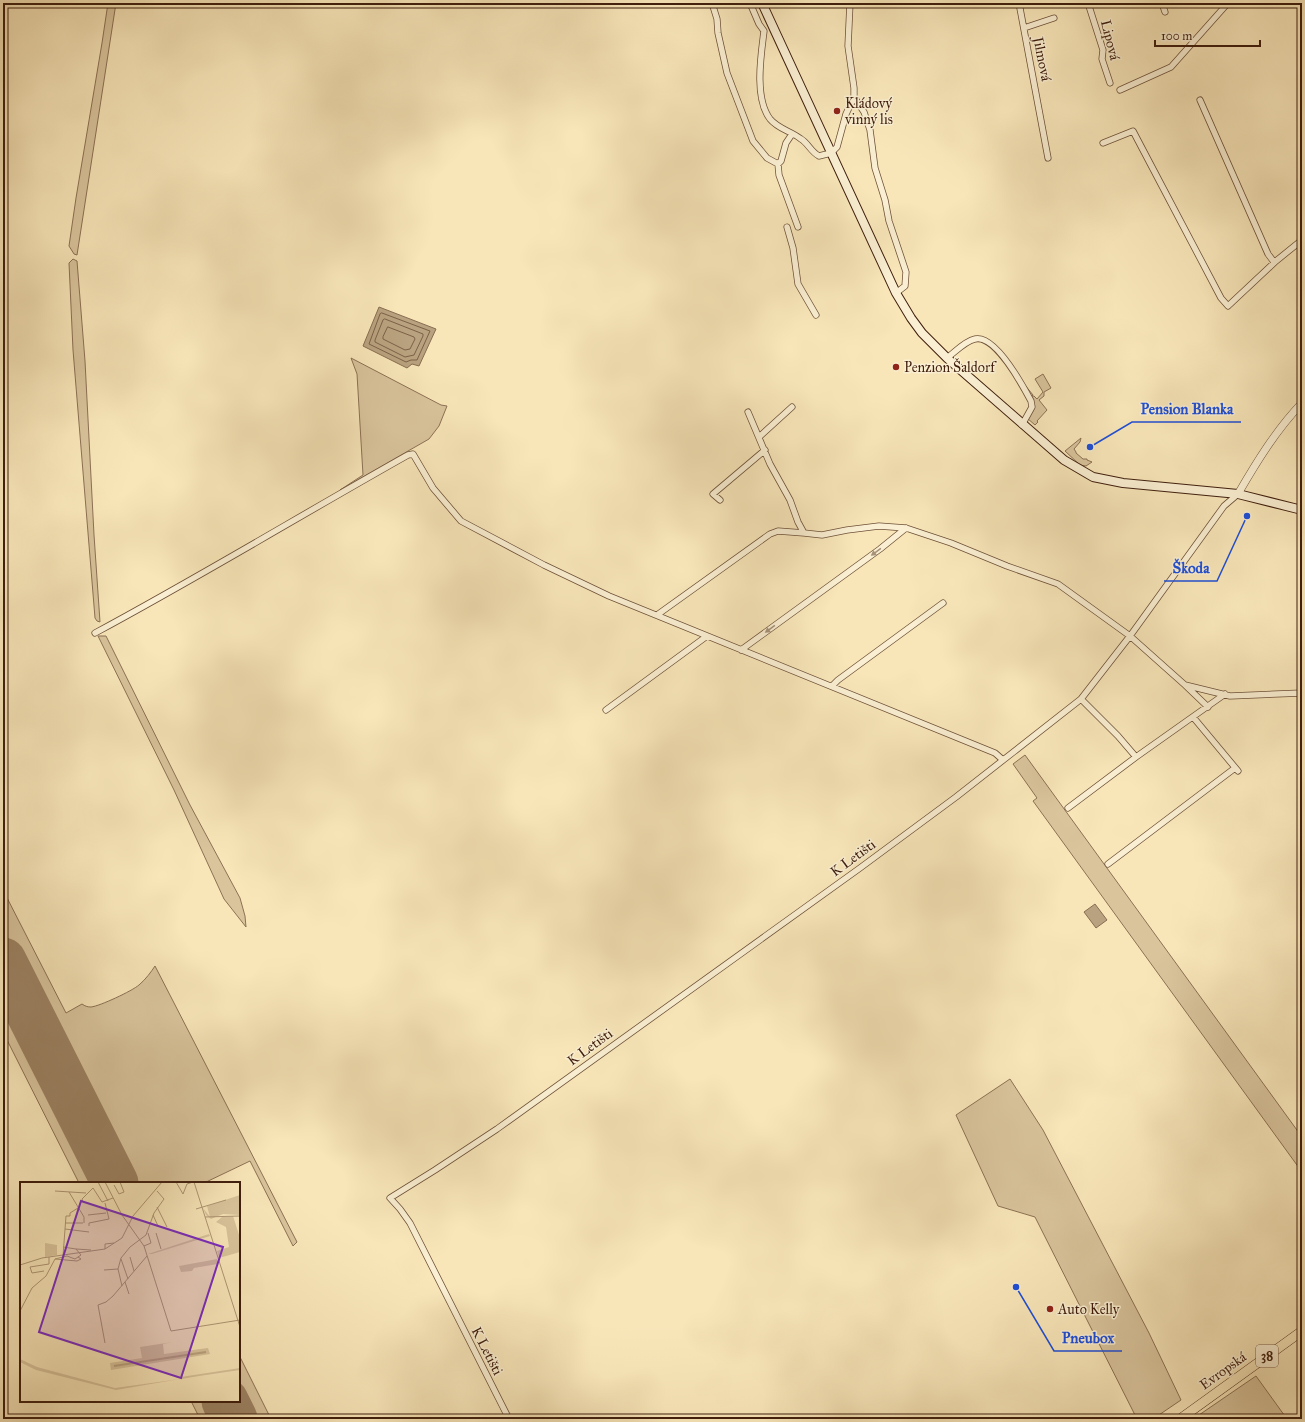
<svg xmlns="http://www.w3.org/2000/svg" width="1305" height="1422" font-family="'IM FELL Great Primer',serif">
  <rect width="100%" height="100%" fill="#f8e6b9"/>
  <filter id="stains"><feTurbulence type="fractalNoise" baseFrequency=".005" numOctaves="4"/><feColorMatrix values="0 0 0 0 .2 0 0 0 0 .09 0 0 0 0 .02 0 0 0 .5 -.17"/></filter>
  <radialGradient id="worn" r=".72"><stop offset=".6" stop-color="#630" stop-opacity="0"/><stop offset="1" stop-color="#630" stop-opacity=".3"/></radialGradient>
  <path fill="#d9c49c" stroke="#8c7154" d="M108,3H116L77,255L74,254L69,246L76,198L102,43Z
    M73,259L77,261L85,361L94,535L100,622L97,621L95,618L73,350L69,263Z
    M351,358L441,405L447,406L439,426L429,439L340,490L363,475L357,374Z
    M1043,374L1051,388L1044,392V396L1039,400L1047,410L1037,421L1038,422L1035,425L1027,418L1034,405L1020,379L1033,395L1032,396H1034L1037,399L1043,392L1035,379Z
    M1081,438L1080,442L1074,449L1076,452V453L1083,459H1087V460L1092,462L1086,466L1080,465L1065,451Z
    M98,636H106L190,805L240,898L245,916L246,927L224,899L174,790Z
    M1025,755L1302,1137V1172L1033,801L1037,798L1013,764Z
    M3,890L66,1013L82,1004C85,1006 87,1007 91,1007C100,1006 132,991 139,985C146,979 151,972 155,966L297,1242L293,1246L250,1161L204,1183H79L3,1032Z
    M1010,1079L1043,1130L1149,1333L1181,1400L1153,1419H1137L1035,1217L998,1206L956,1115Z
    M239,1355L271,1419H200L191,1401H239Z
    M1256,1376L1287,1419H1202L1199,1415Z"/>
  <path fill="#b9a27f" stroke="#886d51" d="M379,307L436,329L419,366L412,364L407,368L363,346Z
    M1095,904L1107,920L1096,928L1084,912Z"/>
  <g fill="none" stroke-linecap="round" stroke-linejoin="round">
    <path stroke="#7c6046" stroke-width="1" d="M382,313L430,331L417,360H411L406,362L369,344L380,314Z
      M385,319L423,334V336L414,355L405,357L375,342V340L383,320Z
      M388,327L414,337L415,339L410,349L405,350L383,339V337Z"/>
    <path stroke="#9c8263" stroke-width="47" d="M3,961L115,1183
      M225,1401L234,1419"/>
    <defs>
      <path id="minor" d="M712,3L717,19L718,33L727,73L753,141L767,158L778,164L781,161L786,143L792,134
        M750,3L759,24L764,31C761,55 754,98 770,119C778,129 791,131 801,139C808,143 811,152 819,156L831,153L837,147L846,114L854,97V88L848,46L850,3
        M1019,3L1048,158
        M1088,3L1103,50L1102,59L1110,83
        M1162,3L1165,12
        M1024,28L1054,18
        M1120,90L1171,67L1228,3
        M854,97L864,112L870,130L875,168L885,200L889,221L906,272L905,286L896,293
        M1200,100L1268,254L1274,262
        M1103,143L1133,131L1221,298L1228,306L1276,261L1302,240
        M778,164L779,175L798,227
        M787,227L793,248L798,284L816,315
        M947,358C955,352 965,341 975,339C995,334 1023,386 1031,401L1032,407L1022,425
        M748,412L770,464L790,500L798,522L804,533L822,535L847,530L879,526L906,528L951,543L1007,566L1058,584L1130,636L1185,685L1230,696L1302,693
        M759,437L792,407
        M720,500L713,494L765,450
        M657,615L770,534L778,531L804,533
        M95,633C201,576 303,514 408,455L413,454L433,488L461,521L544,565L609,596L995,753L1003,760
        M741,650L880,549L906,528
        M1185,685L1208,707
        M832,686L838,680L943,603
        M1081,699L1118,736L1136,757L1225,694
        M606,710L707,636
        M1193,717L1238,771
        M1068,808L1136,757
        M1108,864L1235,768
        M509,1419L410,1223L400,1209L390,1198L435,1170L497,1129L860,868L956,797L1081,699L1130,636L1224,506L1238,494"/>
      <path id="tertiary" d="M1238,494C1256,463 1276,430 1302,403"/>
      <path id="secondary" d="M762,3L896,293L911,318L922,333L947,358L1064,460L1093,477L1123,483L1238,494L1302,510"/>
      <path id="primary" d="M1180,1419L1302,1331"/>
    </defs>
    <use href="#minor" stroke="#6d5038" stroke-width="7"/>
    <use href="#tertiary" stroke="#6d5038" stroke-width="8"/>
    <use href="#secondary" stroke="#3f1e0d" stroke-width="10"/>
    <use href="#primary" stroke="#3f1e0d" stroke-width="10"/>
    <use href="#minor" stroke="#faefd2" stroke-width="5.5"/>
    <use href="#tertiary" stroke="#faefd2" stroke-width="7"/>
    <use href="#secondary" stroke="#faefd2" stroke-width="8"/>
    <use href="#primary" stroke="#f8e6b9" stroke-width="9"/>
  </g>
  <defs><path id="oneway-solid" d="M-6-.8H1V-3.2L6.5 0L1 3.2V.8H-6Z"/></defs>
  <g fill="#a69179">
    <use href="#oneway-solid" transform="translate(876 552) rotate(144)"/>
    <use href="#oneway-solid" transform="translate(770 629) rotate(144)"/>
  </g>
  <g fill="#8f2418" stroke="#faefd2" stroke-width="1.5">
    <circle cx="837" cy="111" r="4"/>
    <circle cx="896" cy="367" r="4"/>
    <circle cx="1050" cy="1309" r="4"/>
  </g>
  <g text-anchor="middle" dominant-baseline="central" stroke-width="3" stroke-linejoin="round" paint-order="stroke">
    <rect fill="#faefd2" stroke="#775d48" stroke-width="1" x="1256" y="1345" width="22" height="22" rx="3"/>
    <g font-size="13" font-weight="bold" fill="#3f1e0d">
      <text x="1267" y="1356">38</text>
    </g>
    <g font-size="14" fill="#3f1e0d" stroke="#faefd2">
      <text transform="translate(1110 40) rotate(76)">Lipová</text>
      <text transform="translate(1042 59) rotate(79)">Jilmová</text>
      <text transform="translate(853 858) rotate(-36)">K Letišti</text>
      <text transform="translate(590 1047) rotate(-36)">K Letišti</text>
      <text transform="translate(487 1351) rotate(63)">K Letišti</text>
      <text transform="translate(1223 1371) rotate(-36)">Evropská</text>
    </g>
    <g font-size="14" fill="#3f1e0d" stroke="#faefd2" text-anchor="start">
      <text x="845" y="103">Kládový<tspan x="845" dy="16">vinný lis</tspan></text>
      <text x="904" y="367">Penzion Šaldorf</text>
      <text x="1058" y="1309">Auto Kelly</text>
    </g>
  </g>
  <g transform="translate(20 1182)">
    <rect width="220" height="220" fill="#f8e6b9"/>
    <path d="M220,13V33L203,32L191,37L186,33L183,26L190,35L187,24ZM213,34L220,56V70L199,76L197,69L209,65L206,45L196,40L202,35ZM189,52L190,54L132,72H128ZM25,61L37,63V73L25,75ZM197,77L198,82L174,86L172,89L161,90L159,84ZM153,160L143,162L144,172L188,166L190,172L91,188L90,181L122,176L120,165ZM0,177L17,185L95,206L160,197L96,208L16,188L0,180ZM220,186V188L179,194L161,197V195Z" fill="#d9c49c"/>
    <path fill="none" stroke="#b9a27f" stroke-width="2" d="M94,184L186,170"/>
    <path fill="none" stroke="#ae9674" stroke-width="1" d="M78,0L88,19M85,0L102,33L124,64L151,149L220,138M156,0L163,12M174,0L220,145M94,3L99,12L104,10L100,0M35,9L66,11M49,10L64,35V41M163,12L167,2L173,0M63,20L62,17L73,6L82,20L93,16M137,25L147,45M176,27L206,18M68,33L86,31M133,33L138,44M185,35L220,34M45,41H63M69,44V41L89,37L85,21M45,47L69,50M136,51L141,67M124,64L131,61L128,51M56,67L71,68M85,67V62L94,61M43,74L46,34H50V31L58,26M110,75L114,89M35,77L57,79L61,77L58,75M101,77L108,97M0,83L22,76L85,67L102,56L113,34L142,0M98,87L102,104M84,88L98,87L101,76L110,65L126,53L134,31L144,17L137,9M24,89L12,91L10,85L29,82V75M105,100L109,112M0,129L12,106L26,94L35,77L47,74L55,77L61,73L56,67L43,65M85,161L78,123L86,120L93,114L127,74"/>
    <path fill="#7b2cbf" fill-opacity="0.15" stroke="#7b2cbf" stroke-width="2" d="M61,19L203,65L161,196L19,150Z"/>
    <rect width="220" height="220" fill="none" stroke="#3f1e0d" stroke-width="2"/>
  </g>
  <path fill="none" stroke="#1d4ed8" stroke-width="1.5" d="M1090 447L1132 422H1241M1247 516L1217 581H1164M1016 1287L1054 1351H1122"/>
  <g fill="#1d4ed8" stroke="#faefd2" stroke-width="1.5">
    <circle cx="1090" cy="447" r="4"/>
    <circle cx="1247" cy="516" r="4"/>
    <circle cx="1016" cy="1287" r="4"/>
  </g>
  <g font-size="15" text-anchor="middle" font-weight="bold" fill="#1d4ed8" stroke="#faefd2" stroke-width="3" stroke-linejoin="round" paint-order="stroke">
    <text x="1187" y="414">Pension Blanka</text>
    <text x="1191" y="573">Škoda</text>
    <text x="1088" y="1343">Pneubox</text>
  </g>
  <rect width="1305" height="1422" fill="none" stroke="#f8e6b9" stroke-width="16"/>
  <rect x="4" y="4" width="1297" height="1414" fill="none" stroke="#3f1e0d" stroke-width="2"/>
  <rect x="8" y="8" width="1289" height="1406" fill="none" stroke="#3f1e0d"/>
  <path d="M1155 40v6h105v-6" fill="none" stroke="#3f1e0d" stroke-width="2"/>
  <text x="1161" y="40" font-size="12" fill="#3f1e0d" stroke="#faefd2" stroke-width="3" paint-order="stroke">100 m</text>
  <rect width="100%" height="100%" filter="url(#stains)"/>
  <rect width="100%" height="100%" fill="url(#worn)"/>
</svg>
